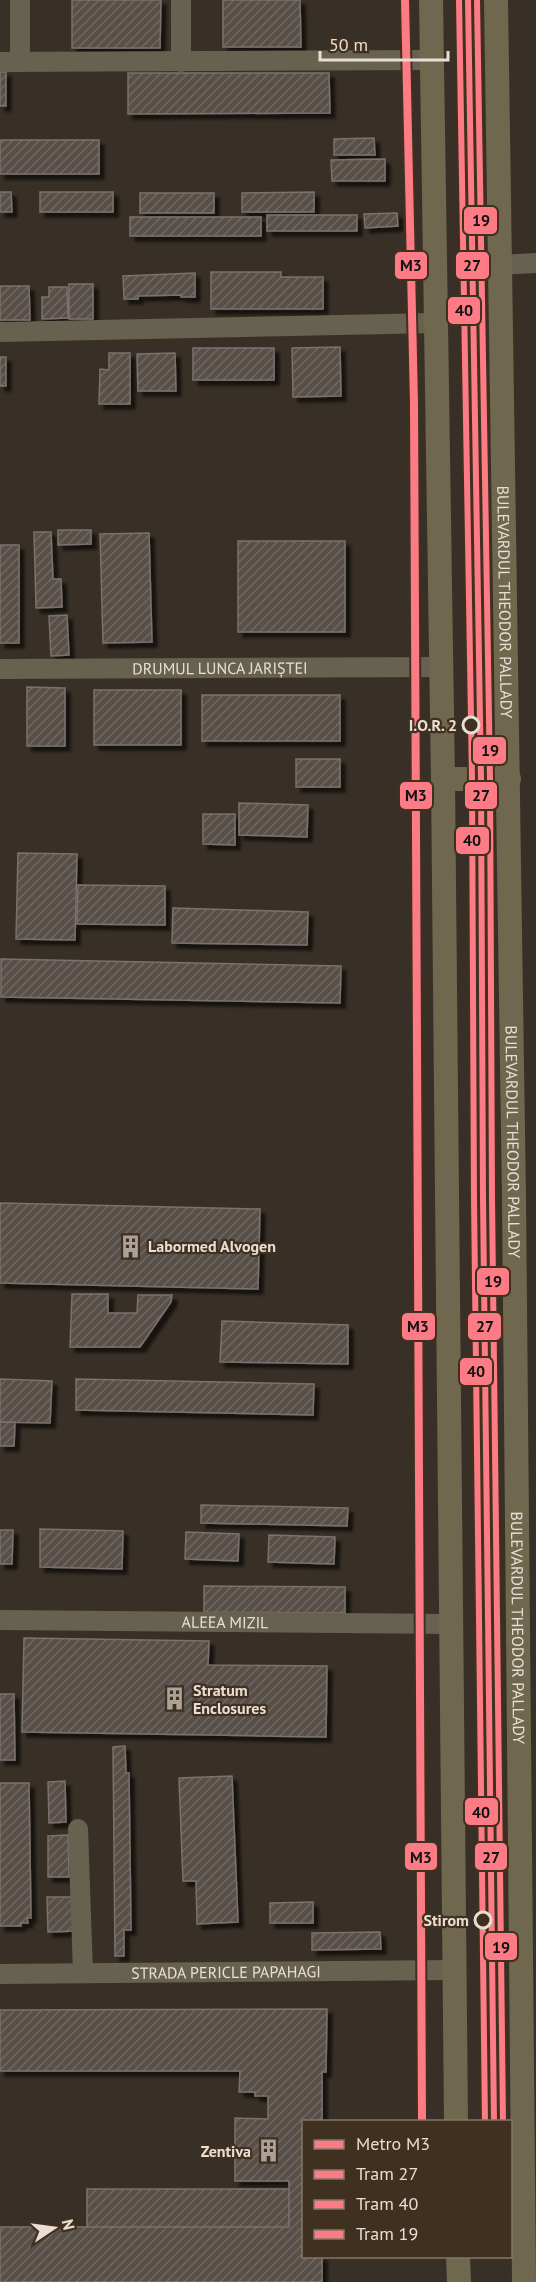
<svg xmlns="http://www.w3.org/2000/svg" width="536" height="2282" font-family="'PT Sans',sans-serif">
  <defs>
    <pattern id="building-hatch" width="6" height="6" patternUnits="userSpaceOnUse" patternTransform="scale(1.5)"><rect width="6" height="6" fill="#584f4a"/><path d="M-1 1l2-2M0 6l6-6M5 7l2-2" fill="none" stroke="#706863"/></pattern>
    <filter id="shadow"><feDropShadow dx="5" dy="5" stdDeviation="1.5" flood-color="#0009"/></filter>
  </defs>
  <rect width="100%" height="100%" fill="#383027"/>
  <path fill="url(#building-hatch)" stroke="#7b716c" stroke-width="1.5" filter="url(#shadow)" d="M72,0H161L160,48H72Z
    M223,0H300L301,47H223Z
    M0,72H6V106H0Z
    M128,73H329L330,113L128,114Z
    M374,138L375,155H334V139Z
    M0,140H99V174H0Z
    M385,159V181H332L331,160Z
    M0,192H11L12,212H0Z
    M40,192H113V212H40Z
    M314,192V212H242V193Z
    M140,193H214V213H140Z
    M397,213L398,226L365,228L364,214Z
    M267,215H357V231H267Z
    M130,217H261V236H130Z
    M211,272H281V277H323V309H211Z
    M195,273V297H181V295L138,296V299H124L123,276Z
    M69,284H93V319H69Z
    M0,286H29L30,320H0Z
    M49,287H67L68,318L42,319V297H49Z
    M340,347L341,396L293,397L292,348Z
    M193,348H274V380H193Z
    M109,353H130V404H99L100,369L109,370Z
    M175,353L176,391H138L137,354Z
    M0,357H6V386H0Z
    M58,530H91V544L58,545Z
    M34,532H51L53,579H61L62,607L36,608Z
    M149,533L152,642L103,643L100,534Z
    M238,541H345V632H238Z
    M0,545H19V643H0Z
    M67,615L69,655L51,656L49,616Z
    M27,687L65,688V746H27Z
    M94,690H181V745H94Z
    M202,695H340V741H202Z
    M296,759H340V787H296Z
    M239,803L308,805L307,837L239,835Z
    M203,814H235V845L203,844Z
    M18,853L77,854L75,940L16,939Z
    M78,885L165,886V925L77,924Z
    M173,908L308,912L307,945L172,943Z
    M1,959L341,966L340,1003L1,997Z
    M0,1203L260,1209L258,1289L0,1283Z
    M72,1294H108V1313H137L138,1295H172L171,1302L140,1347H70Z
    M222,1321L348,1325V1364L220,1362Z
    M0,1379L52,1381L50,1423L0,1422Z
    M76,1379L314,1384L313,1415L76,1410Z
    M0,1422H15L14,1446H0Z
    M201,1505L348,1508L347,1526L201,1523Z
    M40,1529L123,1531L122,1569L40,1567Z
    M0,1530H13L12,1564H0Z
    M186,1532L239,1534L238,1561L185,1559Z
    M269,1535L335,1537L334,1564L268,1562Z
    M204,1586L345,1587V1613L204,1612Z
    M24,1638L209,1641L208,1665L327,1666L326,1737L22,1732Z
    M0,1694H14L15,1760H0Z
    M125,1746L126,1773H129L131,1930H124V1956H115L113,1747Z
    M232,1776L238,1922L197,1924L196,1881H183L179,1778Z
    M65,1781L66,1822L49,1823L48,1782Z
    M0,1783H29L31,1918H27L28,1923H21V1926H0Z
    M68,1835L69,1877H48V1836Z
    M47,1897H76L77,1931L48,1932Z
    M313,1902V1923H270V1903Z
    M380,1932L381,1949L312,1950V1933Z
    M327,2009L326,2072H322V2122H304V2256H322V2282H0V2227H289V2181H235V2118L268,2119V2096H255V2092H239L240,2071H0V2010Z
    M87,2189H289V2227H87Z"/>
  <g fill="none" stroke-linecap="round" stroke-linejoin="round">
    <g stroke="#67624f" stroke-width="20">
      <path d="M181,0V62"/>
      <path d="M0,62L432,60"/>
      <path d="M20,62V0"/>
      <path d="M500,265L536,263"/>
      <path d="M0,332L437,323"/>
      <path id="s1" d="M0,669L441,667"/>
      <path id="s2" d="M0,1620L451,1624"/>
      <path d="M78,1829L83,1973"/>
      <path id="s3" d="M0,1974L454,1970"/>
    </g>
    <g stroke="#6f684f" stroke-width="24">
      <path d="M431,0L443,779L456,2122"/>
      <path id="s4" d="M496,0L514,1198L524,2282"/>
      <path d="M443,779H509"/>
      <path d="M458,2256L459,2282"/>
    </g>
    <defs>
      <path id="tram-1" d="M468,0L481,779L483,1198L494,2122"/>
      <path id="tram-2" d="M459,0L472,779L474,1198L485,2122"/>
      <path id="tram-3" d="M477,0L490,779L492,1198L503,2122"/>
    </defs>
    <use href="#tram-1" stroke="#40301f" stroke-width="10"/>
    <use href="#tram-2" stroke="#40301f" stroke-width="10"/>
    <use href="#tram-3" stroke="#40301f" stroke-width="10"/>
    <use href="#tram-1" stroke="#fc7b84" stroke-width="6"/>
    <use href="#tram-2" stroke="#fc7b84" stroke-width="6"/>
    <use href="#tram-3" stroke="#fc7b84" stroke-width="6"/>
    <defs>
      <path id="metro-1" d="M405,0L414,403L422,2122"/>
    </defs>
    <use href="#metro-1" stroke="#40301f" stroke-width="12"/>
    <use href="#metro-1" stroke="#fc7b85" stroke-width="8"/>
  </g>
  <defs>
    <symbol id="building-bare" viewBox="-9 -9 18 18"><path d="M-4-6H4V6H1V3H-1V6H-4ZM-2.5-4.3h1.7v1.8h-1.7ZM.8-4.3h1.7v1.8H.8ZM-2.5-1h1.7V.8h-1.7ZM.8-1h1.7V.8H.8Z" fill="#aba197" stroke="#40301f" stroke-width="2.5" paint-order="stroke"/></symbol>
  </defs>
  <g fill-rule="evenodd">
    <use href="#building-bare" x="114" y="1230" width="33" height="33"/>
    <use href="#building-bare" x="158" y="1682" width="33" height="33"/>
    <use href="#building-bare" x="252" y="2134" width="33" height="33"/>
  </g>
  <g fill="#40301f" stroke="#e9ded4" stroke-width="3">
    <circle cx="471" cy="725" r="8"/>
    <circle cx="483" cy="1920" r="8"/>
  </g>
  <g text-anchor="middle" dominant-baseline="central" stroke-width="4.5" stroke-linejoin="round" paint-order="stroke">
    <g font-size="16" fill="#e9ded4" stroke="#40301f">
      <text stroke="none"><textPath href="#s4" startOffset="602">BULEVARDUL THEODOR PALLADY</textPath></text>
      <text stroke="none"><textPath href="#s1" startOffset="220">DRUMUL LUNCA JARIȘTEI</textPath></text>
      <text stroke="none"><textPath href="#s4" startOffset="1142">BULEVARDUL THEODOR PALLADY</textPath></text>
      <text stroke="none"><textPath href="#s2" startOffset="225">ALEEA MIZIL</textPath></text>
      <text stroke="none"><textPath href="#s4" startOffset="1628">BULEVARDUL THEODOR PALLADY</textPath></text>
      <text stroke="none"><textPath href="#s3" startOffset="226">STRADA PERICLE PAPAHAGI</textPath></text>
    </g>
    <g font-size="16" font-weight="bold" fill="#e9ded4" stroke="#40301f" text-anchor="end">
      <text x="457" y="725">I.O.R. 2</text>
      <text x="469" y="1920">Stirom</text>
    </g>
    <g font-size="16" font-weight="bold" fill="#e9ded4" stroke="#40301f" text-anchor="start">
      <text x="148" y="1246">Labormed Alvogen</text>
      <text x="193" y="1690">Stratum<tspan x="193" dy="18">Enclosures</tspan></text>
      <text x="251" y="2151" text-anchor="end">Zentiva</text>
    </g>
  </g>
  <g stroke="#40301f" stroke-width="2">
    <rect x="463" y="206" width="35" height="29" rx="6" fill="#fc7b84"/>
    <rect x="394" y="251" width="34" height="29" rx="6" fill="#fc7b85"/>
    <rect x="455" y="251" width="35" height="29" rx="6" fill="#fc7b84"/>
    <rect x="447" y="296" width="34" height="29" rx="6" fill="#fc7b84"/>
    <rect x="472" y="736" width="35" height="29" rx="6" fill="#fc7b84"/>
    <rect x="399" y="781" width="34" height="29" rx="6" fill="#fc7b85"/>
    <rect x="464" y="781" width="34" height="29" rx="6" fill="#fc7b84"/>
    <rect x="455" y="826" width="35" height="29" rx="6" fill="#fc7b84"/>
    <rect x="476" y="1267" width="34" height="29" rx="6" fill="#fc7b84"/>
    <rect x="401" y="1312" width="35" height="29" rx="6" fill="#fc7b85"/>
    <rect x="467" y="1312" width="35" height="29" rx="6" fill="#fc7b84"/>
    <rect x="459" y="1357" width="34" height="29" rx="6" fill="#fc7b84"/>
    <rect x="464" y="1797" width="35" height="29" rx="6" fill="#fc7b84"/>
    <rect x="404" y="1842" width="34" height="29" rx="6" fill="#fc7b85"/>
    <rect x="474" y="1842" width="34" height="29" rx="6" fill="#fc7b84"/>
    <rect x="484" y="1932" width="34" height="29" rx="6" fill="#fc7b84"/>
  </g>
  <g font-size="16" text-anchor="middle" font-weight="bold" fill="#111">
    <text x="481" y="226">19</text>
    <text x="411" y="271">M3</text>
    <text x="472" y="271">27</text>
    <text x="464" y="316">40</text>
    <text x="490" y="756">19</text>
    <text x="416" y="801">M3</text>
    <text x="481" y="801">27</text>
    <text x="472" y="846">40</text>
    <text x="493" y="1287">19</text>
    <text x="418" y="1332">M3</text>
    <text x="485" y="1332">27</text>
    <text x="476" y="1377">40</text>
    <text x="481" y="1818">40</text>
    <text x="421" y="1863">M3</text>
    <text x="491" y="1863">27</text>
    <text x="501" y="1953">19</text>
  </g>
  <rect x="302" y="2120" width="210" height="138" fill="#40301f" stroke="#847667" stroke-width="1.5"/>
  <rect x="314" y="2140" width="30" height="9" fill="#fc7b85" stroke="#847667" stroke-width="1.5"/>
  <text x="356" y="2150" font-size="18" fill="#e9ded4">Metro M3</text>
  <rect x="314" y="2170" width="30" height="9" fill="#fc7b84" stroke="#847667" stroke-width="1.5"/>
  <text x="356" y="2180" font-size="18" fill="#e9ded4">Tram 27</text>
  <rect x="314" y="2200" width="30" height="9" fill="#fc7b84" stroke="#847667" stroke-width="1.5"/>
  <text x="356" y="2210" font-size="18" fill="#e9ded4">Tram 40</text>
  <rect x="314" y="2230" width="30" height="9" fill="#fc7b84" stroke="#847667" stroke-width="1.5"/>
  <text x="356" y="2240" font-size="18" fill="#e9ded4">Tram 19</text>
  <g transform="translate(54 2228) rotate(77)" stroke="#40301f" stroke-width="4.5" paint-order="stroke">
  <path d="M0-4.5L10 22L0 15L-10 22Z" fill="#e9ded4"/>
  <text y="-9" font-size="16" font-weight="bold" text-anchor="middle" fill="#e9ded4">N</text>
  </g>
  <path d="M320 51v9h128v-9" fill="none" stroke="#e9ded4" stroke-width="3"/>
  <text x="329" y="51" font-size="18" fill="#e9ded4" stroke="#40301f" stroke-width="4.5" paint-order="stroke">50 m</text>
</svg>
